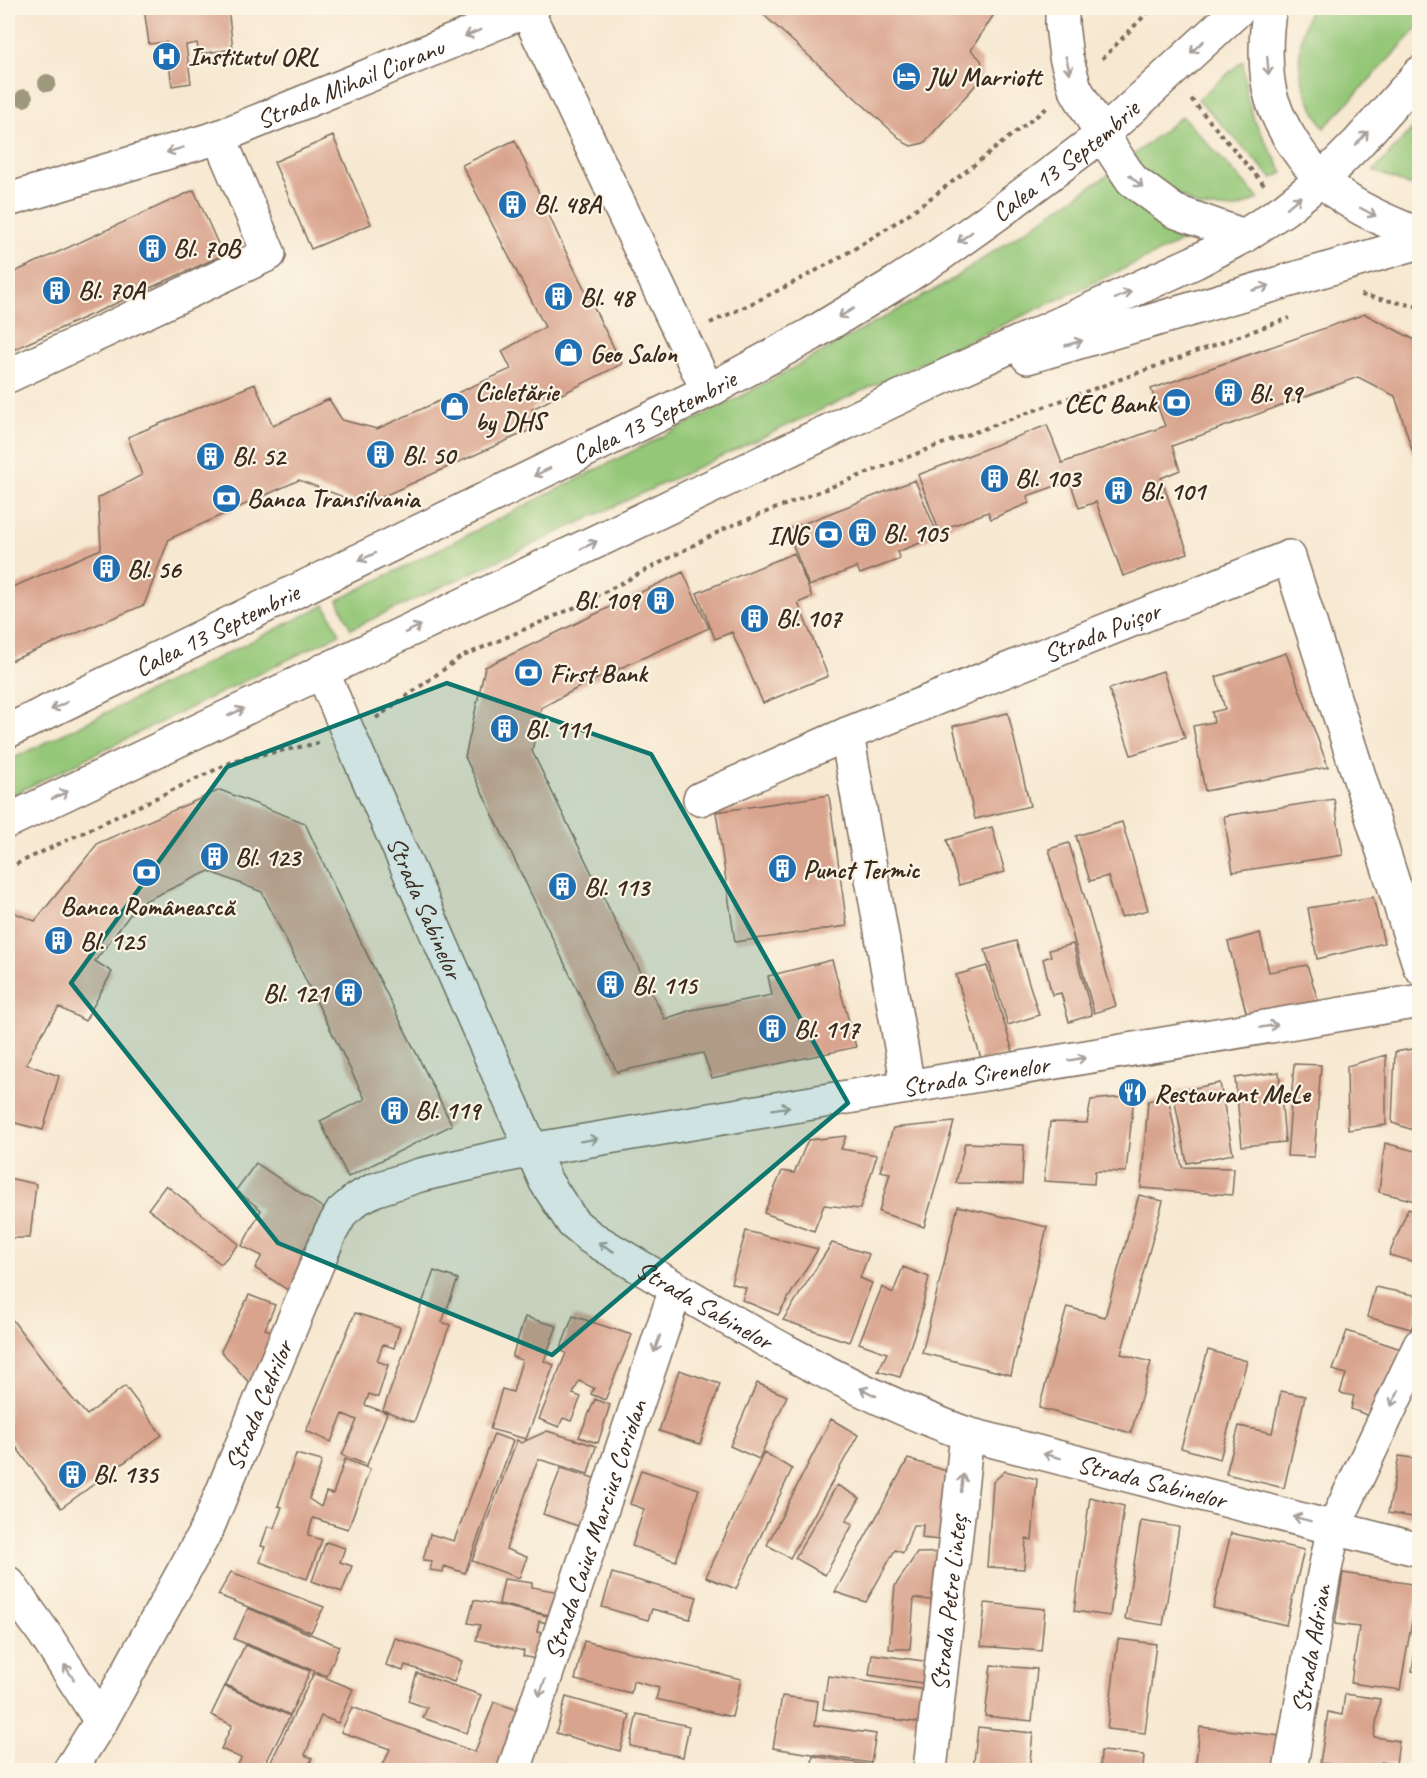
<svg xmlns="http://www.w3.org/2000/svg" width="1427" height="1778" font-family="Caveat,sans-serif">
  <rect width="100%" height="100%" fill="#fcf5e5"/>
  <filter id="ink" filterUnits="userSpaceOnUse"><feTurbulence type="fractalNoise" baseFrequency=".0167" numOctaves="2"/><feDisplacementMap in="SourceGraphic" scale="12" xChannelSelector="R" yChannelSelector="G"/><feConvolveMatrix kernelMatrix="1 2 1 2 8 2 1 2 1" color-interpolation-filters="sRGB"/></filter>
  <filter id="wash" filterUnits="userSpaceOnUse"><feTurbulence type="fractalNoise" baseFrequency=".008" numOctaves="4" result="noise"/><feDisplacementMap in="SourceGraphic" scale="24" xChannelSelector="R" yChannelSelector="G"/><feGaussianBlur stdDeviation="1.35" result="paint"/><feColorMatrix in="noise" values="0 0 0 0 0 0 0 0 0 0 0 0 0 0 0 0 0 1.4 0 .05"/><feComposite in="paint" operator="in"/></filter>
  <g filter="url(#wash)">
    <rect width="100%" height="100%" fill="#f7e8d1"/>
    <path fill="#94c778" stroke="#68784b" stroke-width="1.5" d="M1310,8H1419V27L1324,128C1297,83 1292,57 1310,8Z
      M1243,61L1247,96L1254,120L1283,173L1272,178L1198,99Z
      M1182,116L1259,199L1235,209L1199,207L1148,176L1132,156Z
      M1419,121V186L1408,185L1374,171Z
      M1114,171L1196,235L351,629L338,600L738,398L945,284Z
      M325,605L340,634L8,797V761Z"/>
    <g id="blocks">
      <path fill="#d9a48e" d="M144,8H228L233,49L199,54L197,43L186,45L191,83L172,86L166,42L149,44Z
        M756,8H998L971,50L981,60L982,66L981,79L924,143L911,146L905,143Z
        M333,136L371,224L311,249L274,162Z
        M515,140L562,244L622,364L532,409L539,426L364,505L299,480L169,539L144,605L8,662V589L101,549L98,498L142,475L128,437L255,384L273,426L329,399L342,420L377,429L511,369L502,351L545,327L462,165Z
        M194,190L223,255L8,352V275Z
        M1365,314L1419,342V472L1395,396L1358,377L1172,446L1180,470L1161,478L1188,553L1123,576L1096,502L1079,508L1070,481L1027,496L1029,503L991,519L988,512L939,531L918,475L1047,425L1062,463L1165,426L1151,389Z
        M915,480L938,536L897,552L900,559L860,574L857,567L809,586L787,530Z
        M794,553L812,597L798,603L828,676L763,703L732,632L715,639L697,593Z
        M683,572L709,628L583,685L541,708L532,751L621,933L665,1019L691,1010L772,995L768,976L832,960L856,1047L712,1078L703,1053L617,1072L465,757L485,667Z
        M1286,653L1328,767L1205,791L1193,726L1214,722L1212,712L1225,709L1216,677Z
        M1163,671L1185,738L1131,755L1109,689Z
        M1008,713L1030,806L975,819L953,726Z
        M1419,780V803L1412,782Z
        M220,790L305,823L344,908L452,1125L348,1177L320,1121L365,1099L262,892L209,871L138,904L95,961L112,972L85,1021L59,1007L39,1038L26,1064L59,1076L43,1130L11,1122L8,1134V910L35,921L98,843Z
        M829,795L847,926L735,942L716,812Z
        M1334,799L1343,855L1233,872L1224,816Z
        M1122,822L1148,910L1121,917L1108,876L1090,881L1076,836Z
        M992,827L1005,872L959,885L947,840Z
        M1069,843L1116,1006L1094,1013L1049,849Z
        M1373,897L1384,943L1317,959L1308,908Z
        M1260,933L1269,972L1307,965L1319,1003L1247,1016L1228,942Z
        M1016,941L1039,1015L1008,1025L985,950Z
        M1073,944L1092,1015L1069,1022L1061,993L1052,995L1043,959L1051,956L1049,950Z
        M987,966L1013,1052L982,1062L956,975Z
        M1419,1048V1132L1392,1123L1395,1052Z
        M1386,1055V1125L1348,1130L1347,1066Z
        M1294,1064L1321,1065L1314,1157L1287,1156Z
        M1279,1072L1285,1142L1242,1146L1235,1078Z
        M1220,1083L1233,1154L1187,1163L1173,1092Z
        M1134,1096L1126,1172L1095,1171L1094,1184L1044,1181L1050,1122L1087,1123L1091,1100Z
        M1168,1096L1182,1167L1234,1168L1232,1195L1141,1188L1148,1101Z
        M954,1122L924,1227L879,1212L890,1173L880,1171L893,1128Z
        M846,1136L841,1149L877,1155L860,1209L824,1205L814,1231L764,1213L782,1171L794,1173L808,1140Z
        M965,1143L1024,1145L1022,1184L956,1183Z
        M1385,1143L1419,1152V1202L1379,1192Z
        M256,1163L326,1210L295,1295L255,1268L262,1256L242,1246L261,1210L236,1190Z
        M8,1178L36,1184L30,1238H8Z
        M166,1185L239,1244L221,1264L148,1209Z
        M1139,1195L1163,1201L1121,1354L1151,1362L1131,1433L1039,1408L1067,1307L1105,1317Z
        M958,1206L1047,1227L1011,1375L922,1353Z
        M1408,1209L1419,1213V1263L1389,1255Z
        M746,1231L818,1249L778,1315L742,1300L746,1288L731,1283Z
        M832,1243L869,1254L860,1278L872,1283L849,1342L783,1320Z
        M903,1267L929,1277L921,1314L900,1377L878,1371L887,1353L859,1343L882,1287L893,1293Z
        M434,1271L458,1279L442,1322L450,1325L414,1422L383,1410Z
        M1375,1287L1419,1296V1308L1411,1329L1367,1317Z
        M249,1295L275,1305L265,1329L274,1332L252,1386L221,1351Z
        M355,1313L400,1327L394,1348L383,1344L377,1361L388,1365L378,1397L369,1394L365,1405L387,1413L367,1465L342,1455L357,1420L343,1414L331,1442L306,1431Z
        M8,1314L70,1396L87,1415L125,1386L162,1435L61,1508L8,1436Z
        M573,1316L632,1335L605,1400L591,1394L594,1388L579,1381L573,1394L581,1397L571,1421L563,1418L559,1427L539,1419L566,1353L560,1350Z
        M525,1317L557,1326L544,1361L554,1365L526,1439L490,1429L502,1389L513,1392L522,1360L512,1357Z
        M1347,1331L1401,1349L1375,1418L1351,1409L1354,1396L1340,1393L1346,1374L1333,1370Z
        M1208,1350L1247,1361L1220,1459L1181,1448Z
        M679,1370L720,1384L700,1444L659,1431Z
        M757,1383L787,1396L759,1459L730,1446Z
        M1281,1391L1305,1396L1284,1488L1226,1474L1239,1426L1272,1433Z
        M595,1399L610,1405L598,1443L579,1437Z
        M831,1419L858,1435L790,1558L767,1545Z
        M547,1431L596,1446L588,1474L538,1459L506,1549L527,1557L519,1578L472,1561L517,1440L521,1443Z
        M494,1434L513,1441L465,1573L444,1566L443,1572L430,1570L432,1561L423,1560L430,1534L454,1541Z
        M764,1452L792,1469L736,1589L706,1577Z
        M296,1454L322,1461L309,1499L321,1507L326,1492L333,1494L345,1459L370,1469L348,1529L313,1518L308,1535L322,1540L307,1579L260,1562L265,1547L261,1546L268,1526L274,1528L282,1507L278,1506Z
        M1399,1456L1419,1459V1518L1388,1513Z
        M908,1459L953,1473L948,1541L922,1538L923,1525H913L903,1553L895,1550L866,1602L835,1592Z
        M561,1468L604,1481L587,1529L543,1514Z
        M641,1470L699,1489L676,1561L632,1546L644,1509L630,1504Z
        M1005,1471L1037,1479L1032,1540L1026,1539L1024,1569L987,1567L993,1482Z
        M837,1485L860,1498L846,1521L853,1524L825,1575L795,1558Z
        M1090,1497L1124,1506L1110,1616L1074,1611Z
        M1141,1521L1179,1527L1163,1625L1125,1619Z
        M1231,1533L1304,1550L1286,1625L1213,1608Z
        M326,1542L345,1548L340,1562L352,1566L342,1592L312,1581Z
        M952,1552L946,1602L914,1598L910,1649H889L895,1586L917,1553Z
        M231,1572L324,1607L311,1632L218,1595Z
        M612,1573L697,1597L690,1619L652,1609L648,1620L602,1607Z
        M1343,1573L1418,1585L1400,1690L1351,1683L1359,1627L1335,1624Z
        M504,1579L532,1583V1587L559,1592L553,1616L499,1604Z
        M474,1600L553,1617L551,1624L539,1621L537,1632L545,1633L539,1660L523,1656L524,1651L476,1640L480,1625L468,1623Z
        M985,1603L1045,1609L1041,1651L981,1646Z
        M248,1608L339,1646L327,1676L234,1639Z
        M1418,1632H1419V1672L1412,1671Z
        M395,1638L462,1661L454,1682L405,1665L403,1671L386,1665Z
        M1118,1639L1156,1644L1145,1733L1107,1729Z
        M584,1641L741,1679L732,1717L656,1699L659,1688L633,1681L631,1693L575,1680Z
        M245,1645L310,1671L290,1715L226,1685Z
        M872,1654L938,1663L935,1685L869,1675Z
        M991,1665L1037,1669L1032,1721L985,1716Z
        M314,1673L353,1689L338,1723L321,1716L305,1755L312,1758L307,1770H267Z
        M417,1673L481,1695L467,1733L423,1718L427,1708L408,1701Z
        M828,1676L933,1691L928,1724L823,1709Z
        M225,1686L290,1716L262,1770L236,1769L241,1758L221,1749L232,1725L211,1715Z
        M1345,1694L1380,1699L1374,1737L1399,1741L1396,1764L1381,1762L1380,1770H1370L1320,1763L1328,1712L1342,1715Z
        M782,1696L818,1701L815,1725L876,1734L871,1763L773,1748Z
        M566,1697L630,1715L620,1751L556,1733Z
        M494,1702L524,1712L507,1770H440L434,1769V1770H381L390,1749L341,1732L352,1707L475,1752Z
        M637,1714L689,1726L683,1757L630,1746Z
        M978,1727L1033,1733L1029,1770H973Z
        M1200,1727L1281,1736L1276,1770H1195Z
        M1101,1751L1144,1755L1143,1770H1100Z
        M813,1756L869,1765L868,1770H811Z
        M604,1765L625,1770H603Z"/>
    </g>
  </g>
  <g filter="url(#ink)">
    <use href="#blocks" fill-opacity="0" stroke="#7d6c5d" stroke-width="1.5"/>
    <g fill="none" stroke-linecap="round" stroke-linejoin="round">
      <defs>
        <g id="minor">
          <path d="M1062,8V25L1066,57L1075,88L1102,135L1132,180L1174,211L1244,236"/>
          <path d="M527,11L708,391"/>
          <path id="s1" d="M8,200L219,137L533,8"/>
          <path d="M8,376L269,254L219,137"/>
          <path id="s2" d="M322,671L350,737L546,1182L573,1223L590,1237C712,1310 834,1386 967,1434L1420,1550"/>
          <path d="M847,734L908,1087"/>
          <path id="s3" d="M700,799L847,734L1289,557L1420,967"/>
          <path d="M8,1583L44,1633L101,1721"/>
          <path id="s4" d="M70,1770L101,1721L207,1529L330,1233L342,1212L357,1199L374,1190L420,1175L531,1150L1420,1001"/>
          <path id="s5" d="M514,1770L676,1289"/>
          <path id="s6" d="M930,1770L967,1434"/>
          <path id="s7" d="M1290,1770L1324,1574L1334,1527L1420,1345"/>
        </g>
        <g id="major">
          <path d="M1270,8C1265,32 1264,75 1272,100C1284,137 1315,180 1349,201C1370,215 1396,225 1420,235"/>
          <path d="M1028,357L1420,242"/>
          <path id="s8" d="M8,731L708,391L812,334L896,283L938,256L997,214L1102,135L1240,8"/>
          <path d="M8,821L917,389L1195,262L1244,236L1285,209L1321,180L1358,143L1420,73"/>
        </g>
      </defs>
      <use href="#minor" stroke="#7d6c5d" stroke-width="36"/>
      <use href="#major" stroke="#7d6c5d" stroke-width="36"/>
      <path stroke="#7d6c5d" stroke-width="4" stroke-dasharray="4.5 4.5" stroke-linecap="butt" d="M1102,59L1152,8
        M1191,99L1264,185
        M1361,295L1420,307
        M710,323C771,295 833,264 889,227C944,191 994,148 1047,108
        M376,718L461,657L578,606L728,527L939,445L1289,318
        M8,868L236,760L319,743"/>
      <use href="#minor" stroke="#fff" stroke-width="33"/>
      <use href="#major" stroke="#fff" stroke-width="33"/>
    </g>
    <g fill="#9e997d">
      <circle cx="47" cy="83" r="9"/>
      <circle cx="24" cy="98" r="9"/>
    </g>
    <defs><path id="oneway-shaft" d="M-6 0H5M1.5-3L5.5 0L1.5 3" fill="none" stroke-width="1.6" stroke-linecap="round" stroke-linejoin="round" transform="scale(1.5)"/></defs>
    <g stroke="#a79f9a">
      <use href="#oneway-shaft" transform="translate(473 33) rotate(158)"/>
      <use href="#oneway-shaft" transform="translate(1197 47) rotate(137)"/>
      <use href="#oneway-shaft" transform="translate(1068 65) rotate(75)"/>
      <use href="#oneway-shaft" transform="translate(1268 66) rotate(85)"/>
      <use href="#oneway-shaft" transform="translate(1362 138) rotate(-48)"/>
      <use href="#oneway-shaft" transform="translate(175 150) rotate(163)"/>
      <use href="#oneway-shaft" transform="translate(1136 181) rotate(42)"/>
      <use href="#oneway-shaft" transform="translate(1294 202) rotate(-39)"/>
      <use href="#oneway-shaft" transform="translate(1368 212) rotate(28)"/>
      <use href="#oneway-shaft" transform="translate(965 237) rotate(144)"/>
      <use href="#oneway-shaft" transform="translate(1261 288) rotate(-16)"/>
      <use href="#oneway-shaft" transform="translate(1123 295) rotate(-25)"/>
      <use href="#oneway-shaft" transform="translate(846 313) rotate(149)"/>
      <use href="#oneway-shaft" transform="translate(1074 343) rotate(-16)"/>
      <use href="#oneway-shaft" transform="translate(542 472) rotate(154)"/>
      <use href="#oneway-shaft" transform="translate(589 545) rotate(-25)"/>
      <use href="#oneway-shaft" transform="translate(367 557) rotate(154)"/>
      <use href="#oneway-shaft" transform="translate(413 629) rotate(-25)"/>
      <use href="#oneway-shaft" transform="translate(59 706) rotate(154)"/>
      <use href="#oneway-shaft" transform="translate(236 712) rotate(-25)"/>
      <use href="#oneway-shaft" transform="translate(60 795) rotate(-25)"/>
      <use href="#oneway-shaft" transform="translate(1269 1026) rotate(-10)"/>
      <use href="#oneway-shaft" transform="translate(1077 1059) rotate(-10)"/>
      <use href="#oneway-shaft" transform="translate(781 1108) rotate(-9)"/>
      <use href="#oneway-shaft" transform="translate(589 1140) rotate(-9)"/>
      <use href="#oneway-shaft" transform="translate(606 1247) rotate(-149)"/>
      <use href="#oneway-shaft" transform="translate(657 1344) rotate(109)"/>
      <use href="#oneway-shaft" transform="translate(868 1392) rotate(-154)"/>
      <use href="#oneway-shaft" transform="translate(1395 1398) rotate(115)"/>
      <use href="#oneway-shaft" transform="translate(1052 1456) rotate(-166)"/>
      <use href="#oneway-shaft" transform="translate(962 1483) rotate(-84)"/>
      <use href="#oneway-shaft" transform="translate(1302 1519) rotate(-166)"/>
      <use href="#oneway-shaft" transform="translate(69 1672) rotate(-123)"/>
      <use href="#oneway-shaft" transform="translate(542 1688) rotate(109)"/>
    </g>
  </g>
  <path fill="#0f766e" fill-opacity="0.2" stroke="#0f766e" stroke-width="4.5" stroke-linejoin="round" d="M447,683L651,754L848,1103L552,1355L278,1243L71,983L227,767Z"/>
  <defs>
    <symbol id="hospital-disc" viewBox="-11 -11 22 22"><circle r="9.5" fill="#1f6fb2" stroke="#fcf5e5"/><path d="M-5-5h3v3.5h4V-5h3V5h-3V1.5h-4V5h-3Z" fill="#fff"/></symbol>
    <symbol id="hotel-disc" viewBox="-11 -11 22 22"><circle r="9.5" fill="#1f6fb2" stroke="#fcf5e5"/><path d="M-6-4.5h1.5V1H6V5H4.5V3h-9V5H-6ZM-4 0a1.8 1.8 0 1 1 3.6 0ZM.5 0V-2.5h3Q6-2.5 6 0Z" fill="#fff"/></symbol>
    <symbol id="building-disc" viewBox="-11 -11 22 22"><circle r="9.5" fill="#1f6fb2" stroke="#fcf5e5"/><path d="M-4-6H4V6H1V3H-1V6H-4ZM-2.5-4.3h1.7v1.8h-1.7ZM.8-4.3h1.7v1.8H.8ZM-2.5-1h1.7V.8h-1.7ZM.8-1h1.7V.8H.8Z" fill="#fff"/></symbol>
    <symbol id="shop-disc" viewBox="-11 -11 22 22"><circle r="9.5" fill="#1f6fb2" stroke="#fcf5e5"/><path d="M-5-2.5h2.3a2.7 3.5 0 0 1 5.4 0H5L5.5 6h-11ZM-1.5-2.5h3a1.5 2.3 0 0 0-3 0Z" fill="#fff"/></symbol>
    <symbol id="bank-disc" viewBox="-11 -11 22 22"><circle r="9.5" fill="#1f6fb2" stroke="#fcf5e5"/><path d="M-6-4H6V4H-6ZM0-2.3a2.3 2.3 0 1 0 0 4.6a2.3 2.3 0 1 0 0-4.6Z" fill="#fff"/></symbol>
    <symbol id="restaurant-disc" viewBox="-11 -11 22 22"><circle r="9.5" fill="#1f6fb2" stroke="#fcf5e5"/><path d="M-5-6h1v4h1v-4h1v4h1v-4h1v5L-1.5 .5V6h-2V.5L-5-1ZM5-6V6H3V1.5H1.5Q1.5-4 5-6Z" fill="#fff"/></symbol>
  </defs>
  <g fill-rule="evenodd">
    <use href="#hospital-disc" x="150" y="40" width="33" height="33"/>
    <use href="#hotel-disc" x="890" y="60" width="33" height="33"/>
    <use href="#building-disc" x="496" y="188" width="33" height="33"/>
    <use href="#building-disc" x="136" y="232" width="33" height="33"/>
    <use href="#building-disc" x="40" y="274" width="33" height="33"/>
    <use href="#building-disc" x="542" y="280" width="33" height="33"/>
    <use href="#shop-disc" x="552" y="336" width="33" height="33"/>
    <use href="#building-disc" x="1212" y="376" width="33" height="33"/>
    <use href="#bank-disc" x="1160" y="386" width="33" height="33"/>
    <use href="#shop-disc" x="438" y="390" width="33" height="33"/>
    <use href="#building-disc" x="364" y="438" width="33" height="33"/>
    <use href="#building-disc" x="194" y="440" width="33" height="33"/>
    <use href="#building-disc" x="978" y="462" width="33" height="33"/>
    <use href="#building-disc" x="1102" y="474" width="33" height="33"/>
    <use href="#bank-disc" x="210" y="482" width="33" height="33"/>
    <use href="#building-disc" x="846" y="516" width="33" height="33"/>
    <use href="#bank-disc" x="812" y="518" width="33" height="33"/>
    <use href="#building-disc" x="90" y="552" width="33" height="33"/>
    <use href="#building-disc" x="644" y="584" width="33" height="33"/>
    <use href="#building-disc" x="738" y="602" width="33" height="33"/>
    <use href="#bank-disc" x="512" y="656" width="33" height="33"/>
    <use href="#building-disc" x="488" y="712" width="33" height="33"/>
    <use href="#building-disc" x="198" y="840" width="33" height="33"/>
    <use href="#building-disc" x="766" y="852" width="33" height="33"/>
    <use href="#bank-disc" x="130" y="856" width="33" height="33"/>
    <use href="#building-disc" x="546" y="870" width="33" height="33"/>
    <use href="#building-disc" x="42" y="924" width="33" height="33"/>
    <use href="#building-disc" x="594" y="968" width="33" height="33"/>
    <use href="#building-disc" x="332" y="976" width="33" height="33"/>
    <use href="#building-disc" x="756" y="1012" width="33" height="33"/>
    <use href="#restaurant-disc" x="1116" y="1076" width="33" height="33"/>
    <use href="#building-disc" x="378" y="1094" width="33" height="33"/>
    <use href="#building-disc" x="56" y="1458" width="33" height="33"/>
  </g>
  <g text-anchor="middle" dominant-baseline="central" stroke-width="4.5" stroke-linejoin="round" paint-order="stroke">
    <g font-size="26" font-weight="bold" fill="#3b2a1e" stroke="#fcf5e5" text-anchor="start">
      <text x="188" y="56">Institutul ORL</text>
      <text x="927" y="76">JW Marriott</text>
      <text x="534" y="204">Bl. 48A</text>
      <text x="173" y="248">Bl. 70B</text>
      <text x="78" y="290">Bl. 70A</text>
      <text x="580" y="297">Bl. 48</text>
      <text x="590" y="353">Geo Salon</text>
      <text x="475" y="391">Cicletărie<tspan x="475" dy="30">by DHS</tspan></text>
      <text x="1249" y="393">Bl. 99</text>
      <text x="1156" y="403" text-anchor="end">CEC Bank</text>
      <text x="402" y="455">Bl. 50</text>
      <text x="232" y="456">Bl. 52</text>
      <text x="1015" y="478">Bl. 103</text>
      <text x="1140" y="491">Bl. 101</text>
      <text x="247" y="498">Banca Transilvania</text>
      <text x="883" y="533">Bl. 105</text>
      <text x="808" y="535" text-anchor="end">ING</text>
      <text x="127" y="569">Bl. 56</text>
      <text x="639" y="600" text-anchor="end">Bl. 109</text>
      <text x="776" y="618">Bl. 107</text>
      <text x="550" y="673">First Bank</text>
      <text x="525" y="729">Bl. 111</text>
      <text x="235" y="857">Bl. 123</text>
      <text x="803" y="869">Punct Termic</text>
      <text x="584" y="887">Bl. 113</text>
      <text x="147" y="906" text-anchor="middle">Banca Românească</text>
      <text x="80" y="941">Bl. 125</text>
      <text x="632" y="985">Bl. 115</text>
      <text x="328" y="993" text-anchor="end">Bl. 121</text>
      <text x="794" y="1029">Bl. 117</text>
      <text x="1154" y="1093">Restaurant MeLe</text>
      <text x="415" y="1110">Bl. 119</text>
      <text x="93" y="1474">Bl. 135</text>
    </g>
    <g font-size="26" fill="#3b2a1e" stroke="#fcf5e5">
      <text stroke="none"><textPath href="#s1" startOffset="362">Strada Mihail Cioranu</textPath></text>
      <text stroke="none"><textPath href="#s8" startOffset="1204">Calea 13 Septembrie</textPath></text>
      <text stroke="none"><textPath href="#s8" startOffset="718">Calea 13 Septembrie</textPath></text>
      <text stroke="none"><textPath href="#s8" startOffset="232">Calea 13 Septembrie</textPath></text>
      <text stroke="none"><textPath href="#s3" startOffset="435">Strada Puișor</textPath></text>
      <text stroke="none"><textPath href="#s2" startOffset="258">Strada Sabinelor</textPath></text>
      <text stroke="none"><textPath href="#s4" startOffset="1274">Strada Sirenelor</textPath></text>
      <text stroke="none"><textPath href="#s2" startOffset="762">Strada Sabinelor</textPath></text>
      <text stroke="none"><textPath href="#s4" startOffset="411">Strada Cedrilor</textPath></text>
      <text stroke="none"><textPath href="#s2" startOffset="1246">Strada Sabinelor</textPath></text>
      <text stroke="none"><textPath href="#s5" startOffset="254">Strada Caius Marcius Coriolan</textPath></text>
      <text stroke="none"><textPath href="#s6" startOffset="168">Strada Petre Linteș</textPath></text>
      <text stroke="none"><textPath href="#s7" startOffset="123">Strada Adrian</textPath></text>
    </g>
  </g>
  <rect width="1427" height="1778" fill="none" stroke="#fcf5e5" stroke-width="30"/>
</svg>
